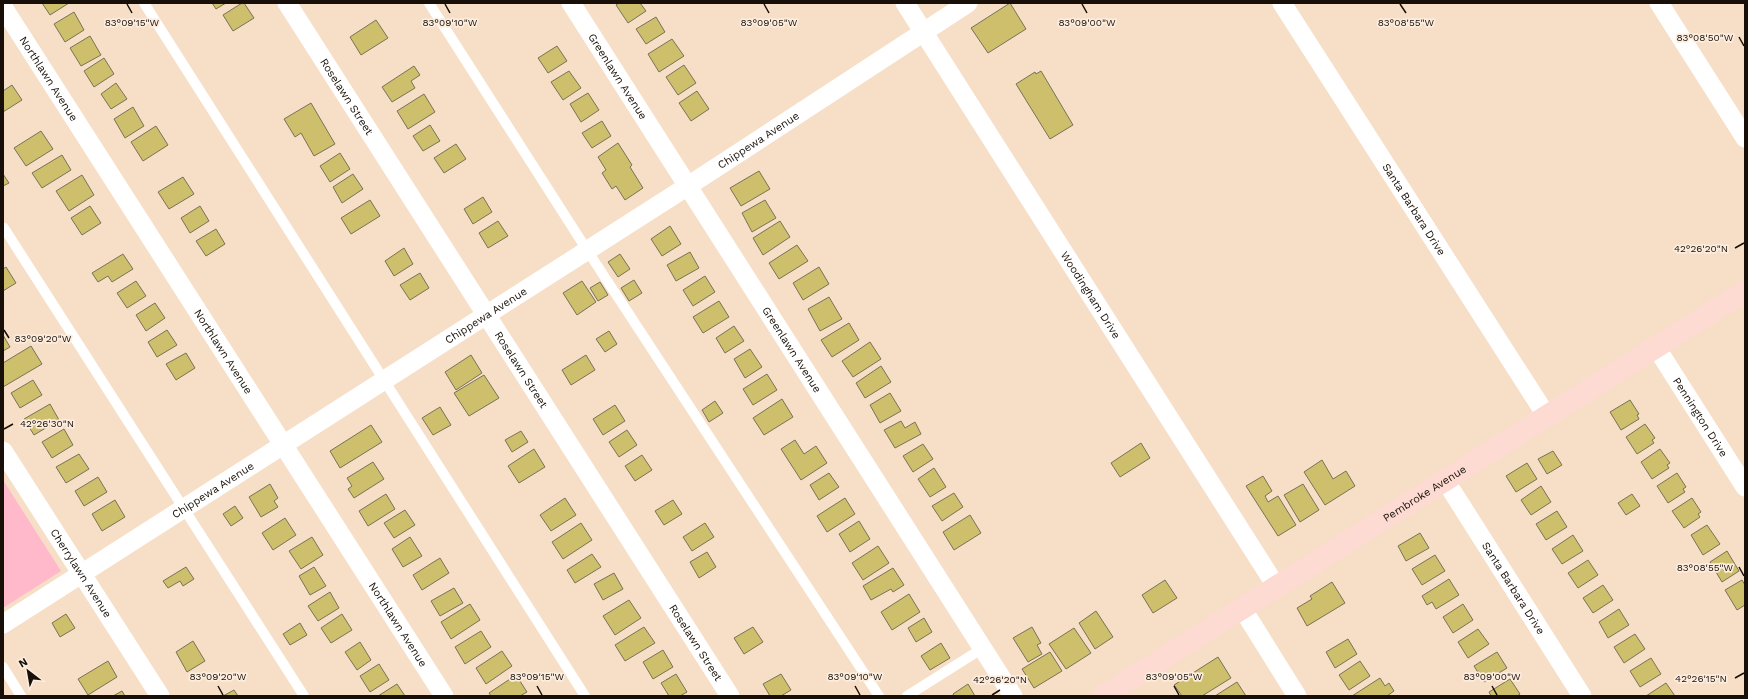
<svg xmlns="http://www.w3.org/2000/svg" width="1748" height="699" font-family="'Work Sans',sans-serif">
  <rect width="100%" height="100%" fill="#f7dec6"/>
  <path fill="#ffb9cb" d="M3,480L61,571L3,608Z"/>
  <path fill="#cebf6d" stroke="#787356" d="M42,3H69L50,15Z
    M212,3H226L216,9Z
    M242,3H244L254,18L233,31L223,15Z
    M619,3H640L646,11L628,23L616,5Z
    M1010,3L1026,29L988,53L971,28Z
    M74,12L84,30L65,42L54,24Z
    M656,17L665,32L646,44L636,29Z
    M376,20L388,38L361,55L350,37Z
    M90,36L101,55L81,66L70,48Z
    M672,39L684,56L659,72L648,54Z
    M557,46L567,61L548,73L538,58Z
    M104,58L114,74L94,87L84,71Z
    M684,65L696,83L678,95L666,77Z
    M414,66L420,75L411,81L415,88L392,102L382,87Z
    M569,71L581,88L563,100L551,82Z
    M1041,71L1073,125L1050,139L1016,84L1035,72L1036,74Z
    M116,83L127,99L111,109L101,94Z
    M12,85L22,100L3,112V91Z
    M697,91L709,109L691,121L679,103Z
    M588,93L599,110L581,122L570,104Z
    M424,94L435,112L408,129L397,111Z
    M311,103L335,144L314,156L301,133L295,137L284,119Z
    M133,107L144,126L125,138L114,119Z
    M602,121L611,136L592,148L582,133Z
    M430,125L440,141L423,151L413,136Z
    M156,126L168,145L143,161L131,142Z
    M41,131L53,149L26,166L14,148Z
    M618,143L632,165L630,167L643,188L625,200L616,186L612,189L602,173L606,170L598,157Z
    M456,144L466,159L444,173L434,158Z
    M340,153L350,169L330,182L320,166Z
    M62,155L71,170L42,188L32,173Z
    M759,171L770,189L741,206L730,188Z
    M3,174L9,183L3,186Z
    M353,174L363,189L342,203L333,187Z
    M82,175L94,195L69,211L56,191Z
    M183,177L194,194L169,209L158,192Z
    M483,197L492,212L473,224L464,209Z
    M370,200L380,216L351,234L341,218Z
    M765,200L776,218L752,232L742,213Z
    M90,206L101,223L82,235L71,218Z
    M200,206L209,221L190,233L181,218Z
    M498,221L508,236L488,248L479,233Z
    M780,221L790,237L763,255L753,238Z
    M670,226L681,244L662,256L651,239Z
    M216,229L225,244L206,256L196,241Z
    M797,245L808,261L779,279L769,263Z
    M404,248L413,264L394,276L385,261Z
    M690,252L699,268L676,281L667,265Z
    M123,254L133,269L112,282L108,276L98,282L92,273Z
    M620,254L630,269L618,277L608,262Z
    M6,267L16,283L3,291V269Z
    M819,267L829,284L803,300L793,283Z
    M420,273L429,288L410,300L400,285Z
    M705,276L715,292L693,306L683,290Z
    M634,280L642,293L629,301L621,288Z
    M136,281L146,296L127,308L117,293Z
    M582,281L596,302L577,315L563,293Z
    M600,282L608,295L598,301L590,288Z
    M829,297L842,319L820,331L808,309Z
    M719,301L729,317L703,333L693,317Z
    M155,303L165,318L146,331L136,315Z
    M849,323L859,340L832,357L821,340Z
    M734,326L744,341L725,353L716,338Z
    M167,330L177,345L157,357L148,342Z
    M609,331L617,344L605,352L596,339Z
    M3,335L10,347L3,351Z
    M870,342L881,359L853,377L842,361Z
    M31,346L42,364L3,387V363Z
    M750,349L762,367L745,378L734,359Z
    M186,353L195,368L176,380L166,364Z
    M471,355L482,373L456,390L445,372Z
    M586,355L595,370L571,385L562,370Z
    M881,366L891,382L865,398L856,383Z
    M767,374L777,390L753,405L743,389Z
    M484,375L499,398L469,416L454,393Z
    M33,380L42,395L20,408L11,393Z
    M890,393L901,411L880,423L870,405Z
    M782,399L793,417L764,435L753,418Z
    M1630,400L1639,414L1637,415L1639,419L1621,430L1610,412Z
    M715,401L723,413L709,422L702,410Z
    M50,404L59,420L34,435L24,419Z
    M615,405L625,421L603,435L593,419Z
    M440,407L451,425L433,435L422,418Z
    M901,421L905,428L915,422L921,434L895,448L884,430Z
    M1645,424L1655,438L1652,440L1654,443L1637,454L1626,437Z
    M371,425L382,442L340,468L330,451Z
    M64,429L73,445L52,458L42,442Z
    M627,430L637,445L619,457L609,442Z
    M521,431L528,442L512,452L505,440Z
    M795,440L804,454L816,446L827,463L801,480L781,449Z
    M1141,443L1150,458L1120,477L1111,463Z
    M923,444L933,459L913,472L903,456Z
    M534,449L545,467L519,483L508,466Z
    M1660,449L1670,463L1667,465L1669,468L1652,479L1641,462Z
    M1553,451L1562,465L1547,474L1538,459Z
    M79,454L89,469L66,483L56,467Z
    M642,455L652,470L635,481L625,466Z
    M1322,460L1333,479L1346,471L1355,486L1325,505L1304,472Z
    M373,462L384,479L354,498L348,489L352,486L347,478Z
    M1527,463L1537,479L1516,492L1506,476Z
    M934,468L946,487L930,497L918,479Z
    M829,473L839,487L819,500L810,485Z
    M1677,473L1686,487L1683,489L1685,492L1668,503L1657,486Z
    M1263,476L1272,491L1265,496L1268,502L1278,496L1296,525L1278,536L1246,486Z
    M98,477L107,492L84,506L75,491Z
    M270,484L278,498L274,501L278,507L261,517L249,497Z
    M1303,484L1319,510L1300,522L1284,495Z
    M1541,486L1551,502L1531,515L1521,500Z
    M954,493L963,507L942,521L932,506Z
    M386,494L395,509L368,526L359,511Z
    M1632,494L1640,506L1626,515L1618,503Z
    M565,498L576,515L551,531L540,515Z
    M845,498L855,514L827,532L817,516Z
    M1692,498L1701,512L1698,514L1700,517L1684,528L1672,511Z
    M115,500L125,517L102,531L92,514Z
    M673,500L682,514L664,525L655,511Z
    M235,506L243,518L231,526L223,514Z
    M405,510L415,525L394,538L384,523Z
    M1557,511L1567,527L1546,540L1536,524Z
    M970,515L981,533L954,550L943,532Z
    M285,518L296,535L273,550L262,533Z
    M859,521L870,539L850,552L839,534Z
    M581,523L592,540L563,559L552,542Z
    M705,523L714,537L692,551L683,537Z
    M1707,525L1720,544L1703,555L1691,535Z
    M1420,533L1429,548L1406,561L1398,546Z
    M1573,535L1583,551L1562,564L1552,549Z
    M312,537L323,555L301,569L289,551Z
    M410,537L422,556L403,567L392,549Z
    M878,546L889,563L863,580L852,563Z
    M1727,551L1739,571L1722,582L1710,562Z
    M707,552L716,567L699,578L690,562Z
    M592,554L601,567L575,583L567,570Z
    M1435,555L1445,571L1422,585L1412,569Z
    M440,558L449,573L422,590L413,575Z
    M1588,560L1598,575L1578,588L1568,573Z
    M186,567L194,579L183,586L180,581L168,588L163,581Z
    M314,567L326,586L310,595L299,576Z
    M893,568L904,585L893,592L891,589L871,600L863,586Z
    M614,573L623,589L603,600L594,584Z
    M1449,579L1459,595L1436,609L1432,602L1427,605L1422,596Z
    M1165,580L1177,598L1153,613L1142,595Z
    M1742,580L1745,585V605L1737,610L1725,590Z
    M1332,582L1345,603L1307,626L1297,608L1312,599L1310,596Z
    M1603,585L1613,600L1593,613L1583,598Z
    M454,588L463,603L440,616L431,601Z
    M330,592L339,608L318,621L308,606Z
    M909,594L920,612L892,630L881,612Z
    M629,600L641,618L615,635L603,616Z
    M470,604L480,620L451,639L441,622Z
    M1463,604L1473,620L1453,633L1443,617Z
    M1619,609L1629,625L1608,638L1599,622Z
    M1096,611L1113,637L1095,649L1079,623Z
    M66,614L75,628L60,637L52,623Z
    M342,614L352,630L331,643L321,628Z
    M924,618L932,632L916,642L908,628Z
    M300,623L307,635L290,645L283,634Z
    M644,627L655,643L625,661L615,645Z
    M753,627L763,642L744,654L734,638Z
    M1032,627L1041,643L1037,645L1042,654L1028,662L1013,638Z
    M1074,628L1091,653L1066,669L1049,644Z
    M1478,629L1489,644L1468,658L1458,642Z
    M481,631L491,647L465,664L455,647Z
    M1635,634L1645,649L1624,663L1614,647Z
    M1348,639L1357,654L1335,668L1326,652Z
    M193,641L205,661L187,672L176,652Z
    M360,642L371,660L357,670L345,652Z
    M941,643L950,658L930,670L921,656Z
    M663,650L673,667L653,679L643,662Z
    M502,651L512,666L486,684L476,668Z
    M1050,652L1062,671L1034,688L1022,669Z
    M1497,652L1507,668L1484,682L1474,666Z
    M1218,657L1231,678L1202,696H1182L1174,685Z
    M1651,658L1661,674L1640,687L1630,671Z
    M108,661L117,677L88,695L78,679Z
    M1360,661L1370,676L1349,690L1339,675Z
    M379,664L389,680L370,692L360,676Z
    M676,674L687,692L680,696H669L661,683Z
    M781,674L791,690L781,696H770L763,684Z
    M516,675L527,692L520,696H491L489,693Z
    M1380,678L1385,686L1389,683L1394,691L1387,696H1352Z
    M1510,679L1520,694L1517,696H1491L1489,692Z
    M1237,682L1246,696H1215Z
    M1666,683L1675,696H1646Z
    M397,684L405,696H378Z
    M968,684L975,696H954L953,694Z
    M234,690L238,696H223Z
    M122,691L125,696H113Z"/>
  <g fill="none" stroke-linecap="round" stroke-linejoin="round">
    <path stroke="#fff" stroke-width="10" d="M144,3L585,696
      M429,3L587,250L879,696
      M4,228L304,696
      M3,667L21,696
      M907,696L983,648"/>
    <g stroke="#fff" stroke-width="19">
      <path id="s1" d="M287,3L730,696"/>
      <path id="s2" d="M571,3L1013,696"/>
      <path id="s3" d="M905,3L1276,586"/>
      <path id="s4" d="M1282,3L1546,415"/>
      <path d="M1659,3L1745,138"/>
      <path id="s5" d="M3,7L444,696"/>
      <path id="s6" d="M1656,347L1745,487"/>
      <path id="s7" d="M3,451L160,696"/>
      <path id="s8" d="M1445,480L1582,696"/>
      <path d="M1242,608L1297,696"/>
      <path id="s9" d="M3,624L688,186L968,3"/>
    </g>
    <path stroke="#fddbd3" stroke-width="22" id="s10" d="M1103,696L1745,291"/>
  </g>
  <path fill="none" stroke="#181008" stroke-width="1.5" d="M127,4L132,13M445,4L450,13M764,4L769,13M1082,4L1087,13M1400,4L1406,13M1739,37L1744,46M1735,248L1744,243M4,330L9,338M4,429L13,424M1739,567L1744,576M1735,678L1744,673M218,686L223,695M537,686L542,695M855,686L860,695M1174,686L1179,695M1492,686L1497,695M992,695L1000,690"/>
  <g text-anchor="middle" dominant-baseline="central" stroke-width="3.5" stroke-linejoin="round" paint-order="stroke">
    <g font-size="11" fill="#181008" stroke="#fceddf">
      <text stroke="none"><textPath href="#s2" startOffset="87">Greenlawn Avenue</textPath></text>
      <text stroke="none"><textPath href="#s5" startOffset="85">Northlawn Avenue</textPath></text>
      <text stroke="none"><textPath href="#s1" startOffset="111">Roselawn Street</textPath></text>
      <text stroke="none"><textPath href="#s9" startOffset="897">Chippewa Avenue</textPath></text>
      <text stroke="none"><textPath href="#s4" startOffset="245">Santa Barbara Drive</textPath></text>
      <text stroke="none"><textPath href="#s3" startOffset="346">Woodingham Drive</textPath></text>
      <text stroke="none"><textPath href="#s9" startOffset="573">Chippewa Avenue</textPath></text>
      <text stroke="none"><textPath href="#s2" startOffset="411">Greenlawn Avenue</textPath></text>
      <text stroke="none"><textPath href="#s5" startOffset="409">Northlawn Avenue</textPath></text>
      <text stroke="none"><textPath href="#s1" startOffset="435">Roselawn Street</textPath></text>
      <text stroke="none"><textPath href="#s6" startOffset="83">Pennington Drive</textPath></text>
      <text stroke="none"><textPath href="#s9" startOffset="249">Chippewa Avenue</textPath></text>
      <text stroke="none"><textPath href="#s10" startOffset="380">Pembroke Avenue</textPath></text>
      <text stroke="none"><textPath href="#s7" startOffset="145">Cherrylawn Avenue</textPath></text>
      <text stroke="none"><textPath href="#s8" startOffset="128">Santa Barbara Drive</textPath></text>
      <text stroke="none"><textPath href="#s5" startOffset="733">Northlawn Avenue</textPath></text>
      <text stroke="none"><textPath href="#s1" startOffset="759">Roselawn Street</textPath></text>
    </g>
  </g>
  <g font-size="10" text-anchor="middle" fill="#181008" stroke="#fceddf" stroke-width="3.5" stroke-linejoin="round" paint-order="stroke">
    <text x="132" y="26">83°09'15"W</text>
    <text x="450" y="26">83°09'10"W</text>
    <text x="769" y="26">83°09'05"W</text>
    <text x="1087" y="26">83°09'00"W</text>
    <text x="1406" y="26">83°08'55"W</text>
    <text x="1705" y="41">83°08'50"W</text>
    <text x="1701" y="252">42°26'20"N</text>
    <text x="43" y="342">83°09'20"W</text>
    <text x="47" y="427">42°26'30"N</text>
    <text x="1705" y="571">83°08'55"W</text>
    <text x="218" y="680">83°09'20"W</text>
    <text x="537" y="680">83°09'15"W</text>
    <text x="855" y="680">83°09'10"W</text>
    <text x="1174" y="680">83°09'05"W</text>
    <text x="1492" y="680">83°09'00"W</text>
    <text x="1701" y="682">42°26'15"N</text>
    <text x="1000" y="683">42°26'20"N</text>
  </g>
  <rect width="1748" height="699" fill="none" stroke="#181008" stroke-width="8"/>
  <g transform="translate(28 671) rotate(329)" stroke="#fceddf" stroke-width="3" paint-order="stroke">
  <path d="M0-3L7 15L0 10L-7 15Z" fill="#181008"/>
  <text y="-6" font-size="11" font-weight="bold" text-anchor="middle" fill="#181008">N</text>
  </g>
</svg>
